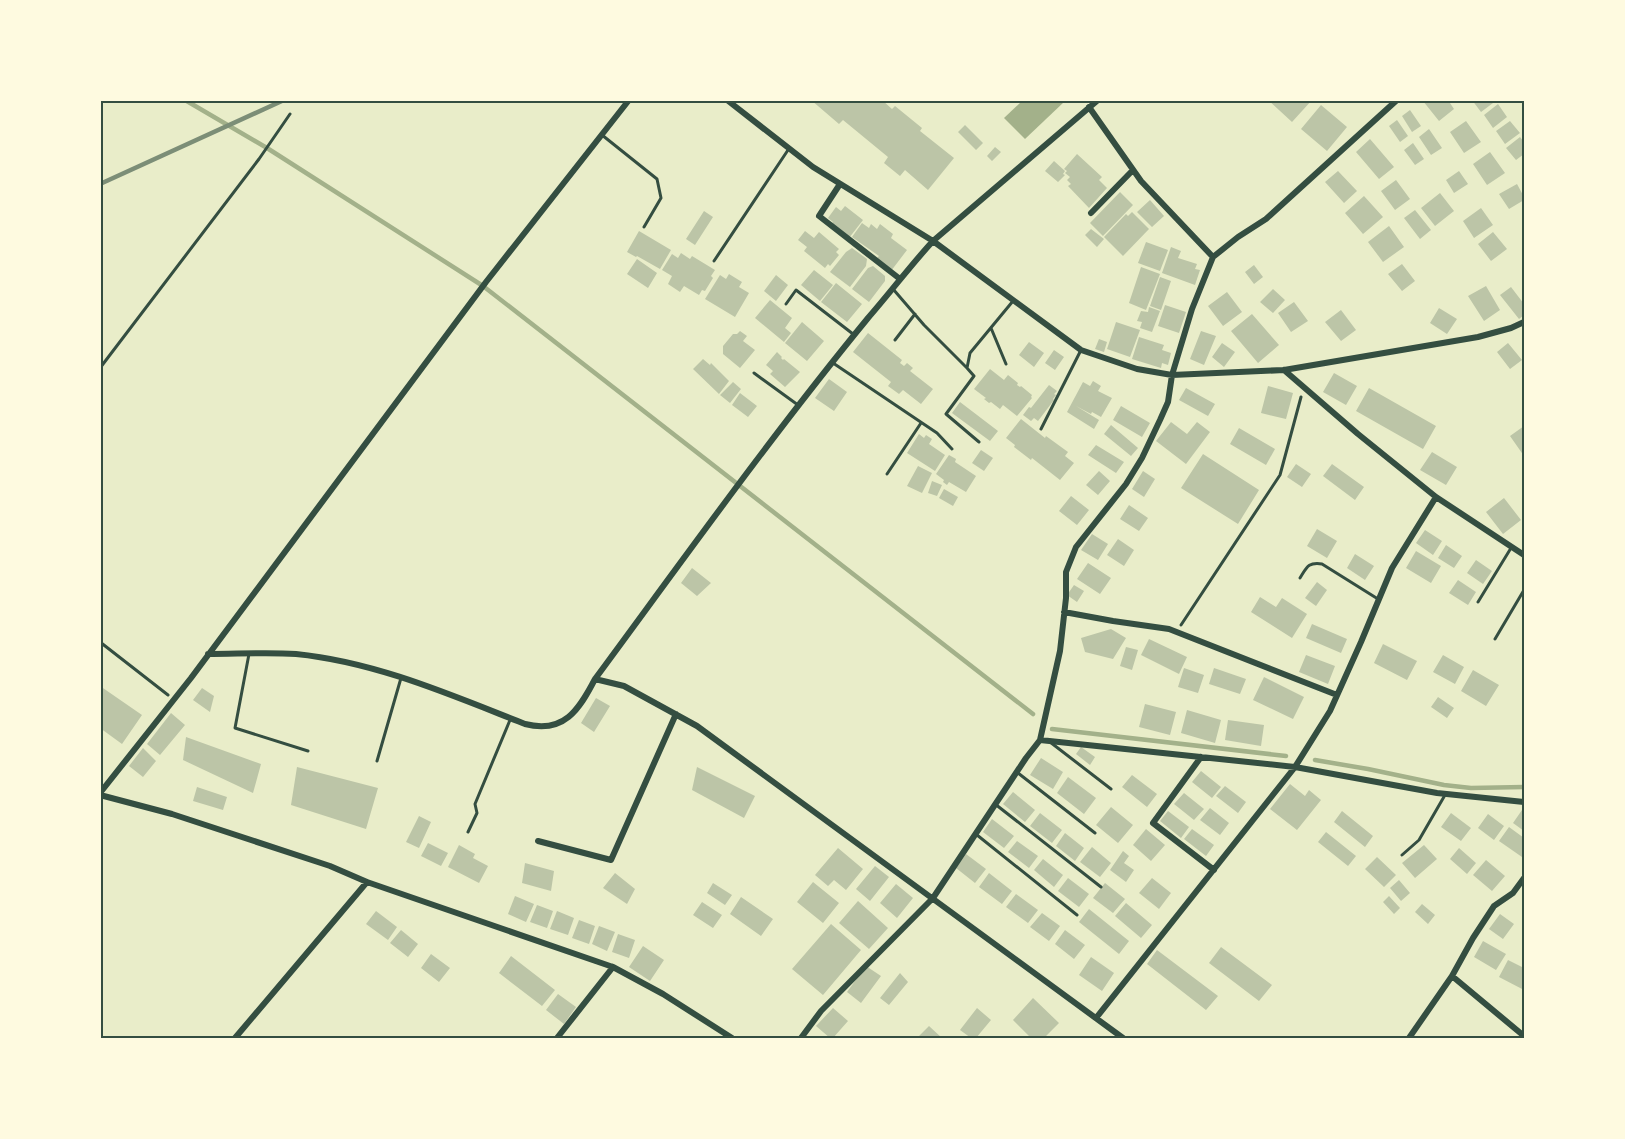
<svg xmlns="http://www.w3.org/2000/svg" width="1625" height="1139" font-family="Quicksand,sans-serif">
  <rect width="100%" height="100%" fill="#e9edc9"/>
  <path fill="#a3b18a" d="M1062,100L1064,102L1025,139L1004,118L1022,101Z"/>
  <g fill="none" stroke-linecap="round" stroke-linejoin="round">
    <path stroke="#a3b18a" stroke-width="4.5" d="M185,100L267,148L483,286L1033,714
      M1052,729L1286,756
      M1315,760L1368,769L1444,785L1471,788L1524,787"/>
  </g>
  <path fill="#bcc5a7" d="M811,100H882L892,109L895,106L922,128L920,131L954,158L928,190L905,170L900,176L884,163L888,157L843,120L839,124Z
    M1268,100H1312L1292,122Z
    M1425,100H1448L1454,109L1439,121L1423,101Z
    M1472,100H1497L1481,112Z
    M1498,104L1507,117L1493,128L1484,115Z
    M1321,105L1347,127L1327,151L1301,129Z
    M1410,110L1421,126L1412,132L1402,116Z
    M1397,120L1408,136L1400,142L1389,126Z
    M1466,121L1481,142L1464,153L1450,132Z
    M1510,121L1520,133L1505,144L1496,131Z
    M965,125L983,143L976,150L958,132Z
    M1429,129L1442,148L1431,155L1419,137Z
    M1520,137L1524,142V154L1516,160L1506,148Z
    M1370,139L1394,167L1379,179L1356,152Z
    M1413,143L1424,159L1415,165L1404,150Z
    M995,147L1001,152L992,161L987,156Z
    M1490,152L1505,173L1487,185L1473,164Z
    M1077,154L1102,177L1099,180L1107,188L1089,208L1068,186L1071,184L1067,180L1070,177L1065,173L1067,171L1064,169Z
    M1054,161L1065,171L1063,174L1065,175L1058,182L1045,171Z
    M1338,171L1357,191L1344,203L1325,182Z
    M1459,171L1468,184L1454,193L1446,180Z
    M1396,180L1410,199L1395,210L1381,191Z
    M1517,184L1524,197V200L1509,209L1499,194Z
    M1120,192L1133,205L1103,236L1090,223Z
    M1440,193L1454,211L1435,226L1421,208Z
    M1364,196L1383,217L1363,234L1345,213Z
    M1150,200L1164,216L1152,227L1137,212Z
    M845,206L863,220L849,238L831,224L833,222L828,218L836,207L841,211Z
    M1481,208L1493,225L1474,238L1463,221Z
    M1415,210L1431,230L1420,239L1404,218Z
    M704,211L713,217L695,245L686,239Z
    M1132,212L1149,229L1123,256L1104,237L1126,214L1128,216Z
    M862,223L869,228L871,224L877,229L880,224L893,234L891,238L907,250L891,271L876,259L879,256L852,237Z
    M1389,226L1404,247L1383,262L1368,242Z
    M1091,229L1104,239L1097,247L1085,235Z
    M639,231L671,250L660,269L637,256L636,257L627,252Z
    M805,231L814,238L819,232L839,249L836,252L839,255L830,266L828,264L825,268L804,251L807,247L798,240Z
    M1493,232L1507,249L1491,261L1478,244Z
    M1146,242L1168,250L1160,271L1138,263Z
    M1171,247L1181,251L1178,258L1197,264L1195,269L1200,270L1195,285L1162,273Z
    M852,248L867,259L866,266L850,287L830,272L846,252Z
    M681,253L690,259L692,256L715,270L711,276L713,278L705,291L702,290L699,295L684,286L680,292L668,284L672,276L662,270L672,254L678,258Z
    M637,259L657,273L648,288L627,274Z
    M1402,264L1415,281L1402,291L1388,274Z
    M1254,265L1263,277L1254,284L1245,272Z
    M873,266L885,276V281L869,302L852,289L868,268Z
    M1141,267L1160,274L1146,310L1129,303Z
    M814,270L833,285L820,301L801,285Z
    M729,274L742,282L739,287L749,293L735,317L705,299L720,275L726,279Z
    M776,275L788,285L776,301L764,291Z
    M1160,277L1171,281L1161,310L1150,306Z
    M836,283L862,304L847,322L821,302Z
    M1486,286L1500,310L1484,321L1468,296Z
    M1511,287L1524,304V315L1519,319L1500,295Z
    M1273,289L1285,300L1273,313L1260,302Z
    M1227,292L1242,312L1223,326L1208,306Z
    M770,300L792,318L785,328L791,333L784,342L755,318Z
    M1294,302L1308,321L1291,332L1278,313Z
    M1165,305L1186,312L1179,333L1158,326Z
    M1149,307L1160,311L1152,332L1140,328L1142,322L1137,321L1141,311L1148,312Z
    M1439,308L1457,319L1447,334L1430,323Z
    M1341,310L1356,330L1341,341L1325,322Z
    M1252,314L1279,345L1258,363L1231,331Z
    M802,322L824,341L807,361L785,343Z
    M1116,322L1140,330L1130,357L1107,349Z
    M740,331L747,336L743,341L755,350L740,368L723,354V346L733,334H737Z
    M1201,331L1216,336L1204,365L1190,359Z
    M868,333L902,360L900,363L904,366L907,363L913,368L910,371L933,389L921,404L903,390L899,394L888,386L891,382L853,352Z
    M1139,337L1164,345L1162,350L1171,353L1168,365L1162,363L1161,368L1132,359Z
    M1099,339L1107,342L1104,352L1095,349Z
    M1029,342L1044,353L1034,367L1019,355Z
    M1222,343L1235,352L1224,367L1212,357Z
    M1508,343L1522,360L1510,369L1497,352Z
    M1054,350L1064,357L1055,370L1045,363Z
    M777,352L782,357L781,358L783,360L784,359L800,372L785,387L770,374L773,371L766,365Z
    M703,359L710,365L711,363L729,381L719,394L693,369Z
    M990,369L1004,380L1008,375L1018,383L1017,385L1020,387L1021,386L1032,395L1031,397L1032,398L1017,416L1003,405L1000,409L991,402L989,403L984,399L986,398L974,389Z
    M1334,373L1357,386L1346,405L1323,392Z
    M829,379L847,392L834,411L815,398Z
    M1093,381L1101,386L1098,391L1112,398L1101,417L1092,412L1091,414L1076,406L1099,420L1094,429L1067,412L1083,382L1090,386Z
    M733,382L741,389L730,403L720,395Z
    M1049,385L1057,391L1054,394L1056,395L1053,399L1054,400L1038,421L1034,418L1031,421L1023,415L1029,407L1031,408Z
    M1268,386L1293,393L1286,419L1261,413Z
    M1186,388L1215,404L1208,416L1179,400Z
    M1369,388L1436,426L1423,449L1356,411Z
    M740,393L757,406L748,417L732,405Z
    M960,402L998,431L990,441L952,413Z
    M1121,406L1150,423L1142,437L1113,420Z
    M1021,419L1045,438L1046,436L1068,452L1065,456L1074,463L1060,480L1032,458L1031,460L1014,447L1015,445L1006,438Z
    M1171,422L1187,434L1197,422L1210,432L1186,464L1156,441Z
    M1111,425L1138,448L1131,456L1104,434Z
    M1524,426V456L1510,436Z
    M1239,428L1275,449L1266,465L1230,444Z
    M919,434L924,438L926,435L932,439L929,444L945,455L935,471L907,453Z
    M1096,445L1124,462L1116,473L1088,455Z
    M981,450L993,458L984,471L972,463Z
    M1432,452L1457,467L1446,485L1420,470Z
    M1203,454L1259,490L1238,524L1181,488Z
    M949,455L956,459L955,462L976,476L966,492L949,482L947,485L943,482L944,480L936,474Z
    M1296,464L1311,474L1302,487L1287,477Z
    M1332,464L1364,487L1355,500L1323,476Z
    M918,466L932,473L922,493L907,486Z
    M1099,471L1110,481L1098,495L1086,485Z
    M1143,471L1155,479L1144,497L1132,489Z
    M932,481L942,485L937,496L928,493Z
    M944,489L958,497L953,506L939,498Z
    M1071,496L1089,510L1077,525L1059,511Z
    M1504,498L1521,520L1503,534L1486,512Z
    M1129,505L1148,518L1139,531L1120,519Z
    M1317,529L1337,541L1327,558L1307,546Z
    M1425,530L1442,541L1433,555L1416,543Z
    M1092,534L1108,544L1098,560L1081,550Z
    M1118,539L1134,550L1124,566L1107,555Z
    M1446,545L1462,556L1454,568L1438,558Z
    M1416,551L1441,566L1431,583L1406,568Z
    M1355,554L1374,566L1365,580L1347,568Z
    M1476,560L1492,571L1483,584L1467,573Z
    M1088,563L1111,578L1100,594L1077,579Z
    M692,568L711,583L697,596L681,583Z
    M1458,580L1476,592L1468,605L1449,593Z
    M1317,582L1327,590L1316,606L1305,598Z
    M1074,585L1084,591L1077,602L1067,595Z
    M1260,597L1276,607L1282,598L1307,614L1292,638L1251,612Z
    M1312,624L1347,639L1341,653L1306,638Z
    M1111,629L1126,638L1113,659L1085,652L1081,638Z
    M1149,639L1187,657L1179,674L1141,655Z
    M1383,644L1417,661L1407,680L1374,663Z
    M1126,647L1138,650L1132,670L1120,666Z
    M1306,655L1335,666L1328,684L1299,672Z
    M1443,655L1464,667L1455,684L1433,672Z
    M1184,668L1204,675L1198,693L1178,687Z
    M1214,668L1246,679L1240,694L1209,684Z
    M1473,670L1499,685L1486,706L1461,691Z
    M1264,677L1304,697L1293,719L1253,700Z
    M100,686L142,715L122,744L100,728Z
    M202,688L214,696L210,712L193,700Z
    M1438,697L1454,708L1447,718L1431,707Z
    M596,698L610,706L594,732L581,723Z
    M1145,704L1176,712L1170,735L1139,727Z
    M1187,710L1221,720L1215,743L1181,733Z
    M171,713L185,725L160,755L147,744Z
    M1228,720L1264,725L1261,746L1225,740Z
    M186,737L261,764L253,793L183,760Z
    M1081,747L1095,757L1090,765L1076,754Z
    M143,748L156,761L143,777L129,766Z
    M1041,758L1063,772L1053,789L1030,775Z
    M297,767L378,788L366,829L291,805Z
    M697,767L755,796L744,818L692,790Z
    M1201,771L1221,787L1212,798L1192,782Z
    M1132,775L1157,794L1147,807L1122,787Z
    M1068,777L1096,798L1084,814L1057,793Z
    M1290,784L1305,796L1309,790L1321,800L1297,830L1270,809Z
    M1225,786L1246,802L1238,813L1216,796Z
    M197,787L227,797L223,810L193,801Z
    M1013,792L1035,810L1025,822L1003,804Z
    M1184,793L1204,809L1194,820L1174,804Z
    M1111,807L1133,825L1118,843L1096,825Z
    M1210,808L1229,823L1220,835L1200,820Z
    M1522,810L1524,812V831L1513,823Z
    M1168,811L1189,827L1181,838L1160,821Z
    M1342,811L1373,836L1365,847L1334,822Z
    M1040,813L1062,830L1052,843L1030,826Z
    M1451,813L1471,828L1461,841L1441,827Z
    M1488,814L1504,826L1494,840L1478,828Z
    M419,816L431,822L419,848L406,842Z
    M992,819L1014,836L1004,848L983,832Z
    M1509,827L1524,838V853L1522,857L1499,841Z
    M1146,829L1165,845L1151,861L1133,845Z
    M1192,829L1214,845L1206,856L1184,839Z
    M1326,832L1356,856L1348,866L1318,842Z
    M1065,833L1084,848L1075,861L1056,846Z
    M1017,841L1038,856L1029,868L1008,852Z
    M428,843L448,853L441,866L421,856Z
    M459,845L475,854L473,858L488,866L479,883L448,867Z
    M1424,845L1437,859L1415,878L1402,863Z
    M1092,847L1111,863L1100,877L1080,862Z
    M838,848L863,869L846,890L834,880L828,886L815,875Z
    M1459,848L1476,863L1467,874L1450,859Z
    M1123,851L1129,856L1124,863L1134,870L1126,882L1110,870Z
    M966,854L986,869L975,883L956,868Z
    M1377,857L1396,875L1384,887L1365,869Z
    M1043,859L1063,875L1054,887L1034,870Z
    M1486,860L1505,876L1492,891L1473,875Z
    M525,863L554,871L551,891L522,883Z
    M875,866L889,877L870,901L856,889Z
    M615,873L635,889L627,904L603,888Z
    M989,873L1012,891L1002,904L979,887Z
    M1068,878L1089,894L1079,907L1058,891Z
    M1152,878L1171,893L1159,909L1139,893Z
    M1399,880L1410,893L1401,901L1390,888Z
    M813,882L839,903L823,923L797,902Z
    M713,883L732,895L725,905L707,893Z
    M1105,883L1125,899L1113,913L1093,898Z
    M896,884L913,898L897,918L880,903Z
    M1016,894L1038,910L1028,923L1006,907Z
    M515,896L534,904L526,922L508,914Z
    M1389,896L1400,908L1394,914L1383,902Z
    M741,897L773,919L761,936L730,914Z
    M858,901L888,928L869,949L839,923Z
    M702,902L722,915L713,928L693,915Z
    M1126,903L1152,925L1141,938L1115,916Z
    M1422,904L1435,915L1428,924L1415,912Z
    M537,905L553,911L547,928L530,922Z
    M1089,909L1129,941L1119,954L1079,922Z
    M376,911L397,927L388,940L366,924Z
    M557,911L574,918L568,935L550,929Z
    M1042,913L1060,926L1049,941L1030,927Z
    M1500,914L1514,924L1503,939L1489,929Z
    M579,920L595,926L589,944L572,938Z
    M831,924L861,950L823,995L792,969Z
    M599,926L615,932L607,951L592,944Z
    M401,930L418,944L408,957L390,943Z
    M1065,930L1085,945L1074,959L1055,944Z
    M618,934L635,940L629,958L612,952Z
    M1483,941L1506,954L1496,970L1474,957Z
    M643,946L664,960L650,981L629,967Z
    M1221,947L1272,985L1259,1001L1209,963Z
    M1157,950L1218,996L1206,1010L1147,964Z
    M431,954L450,968L439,982L421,968Z
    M511,956L555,990L542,1006L499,973Z
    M1091,957L1114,973L1102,991L1079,975Z
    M1508,960L1524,968V990L1499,977Z
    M866,966L881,976L861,1003L847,992Z
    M900,973L908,982L889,1005L880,998Z
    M558,994L576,1007L564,1024L546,1010Z
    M1033,998L1059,1023L1044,1038H1031L1013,1020Z
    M833,1008L848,1021L833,1038H830L816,1026Z
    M977,1008L991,1020L976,1038H971L960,1030Z
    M929,1026L942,1038H917Z"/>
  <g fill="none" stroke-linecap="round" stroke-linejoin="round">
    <path stroke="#344e41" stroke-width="3" d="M100,368L259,159L290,114
      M1181,625L1280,475L1301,397
      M100,642L168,695"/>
    <path stroke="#344e41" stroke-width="3" d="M602,135L657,179L661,198L644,227
      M714,261L788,150
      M893,289L924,325L967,368
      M786,304L796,290L853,334
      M991,328L1006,364
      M895,340L915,314
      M833,363L937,433L952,449
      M754,373L798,405
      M1041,429L1081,350
      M979,442L946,414L974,376L967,368L970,353L1013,301
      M887,474L921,423
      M1300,578C1307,567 1308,562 1322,564L1378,599
      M1478,602L1511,548
      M1495,639L1524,590
      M249,654L235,728L308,751
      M1050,742L1111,789
      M377,761L401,678
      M1018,773L1095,833
      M995,804L1101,887
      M468,832L477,813L475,804L510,720
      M977,835L1077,915
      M1402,855L1419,840L1445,795"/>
    <path stroke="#344e41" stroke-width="6" d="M727,100L813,167L933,241L1081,350L1137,369L1172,375L1284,370L1478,337L1511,328L1524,322
      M1089,107L1141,181L1213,257
      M840,184L819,216L900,279
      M1091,213L1133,170
      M1284,370L1358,434L1436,497L1524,555
      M1064,612L1113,621L1169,629L1337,695
      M208,654C237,654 267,652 296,654C376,662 451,695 525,724C564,734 579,710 595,679C685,557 772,435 868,318C890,293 910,266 933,241L1098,100
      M595,679L624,686L697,726L1123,1038
      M1040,740L1295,767L1437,793L1524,802
      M1201,757L1153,823L1214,870
      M100,793L191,678L486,282L629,100
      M100,795L172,814L330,866L367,882L613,967L663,994L732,1038
      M538,841L611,860L676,714
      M1452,976L1524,1036
      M1096,1018L1295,767L1330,711L1361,642L1392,568L1436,497
      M235,1038L367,882
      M557,1038L613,967
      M801,1038L821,1011L933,898L1026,758L1040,740L1060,651L1066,598V572L1076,547L1126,484L1142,458L1160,420L1168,402L1172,375L1192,309L1213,257L1238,237L1266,219L1397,100
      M1409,1038L1452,976L1473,938L1494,906L1513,893L1524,878"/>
    <path stroke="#7c8e77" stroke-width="4.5" d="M100,184L284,100"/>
  </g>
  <rect width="1625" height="1139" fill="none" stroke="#fefae0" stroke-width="204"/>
  <rect x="102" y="102" width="1421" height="935" fill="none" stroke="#344e41" stroke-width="2"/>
</svg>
